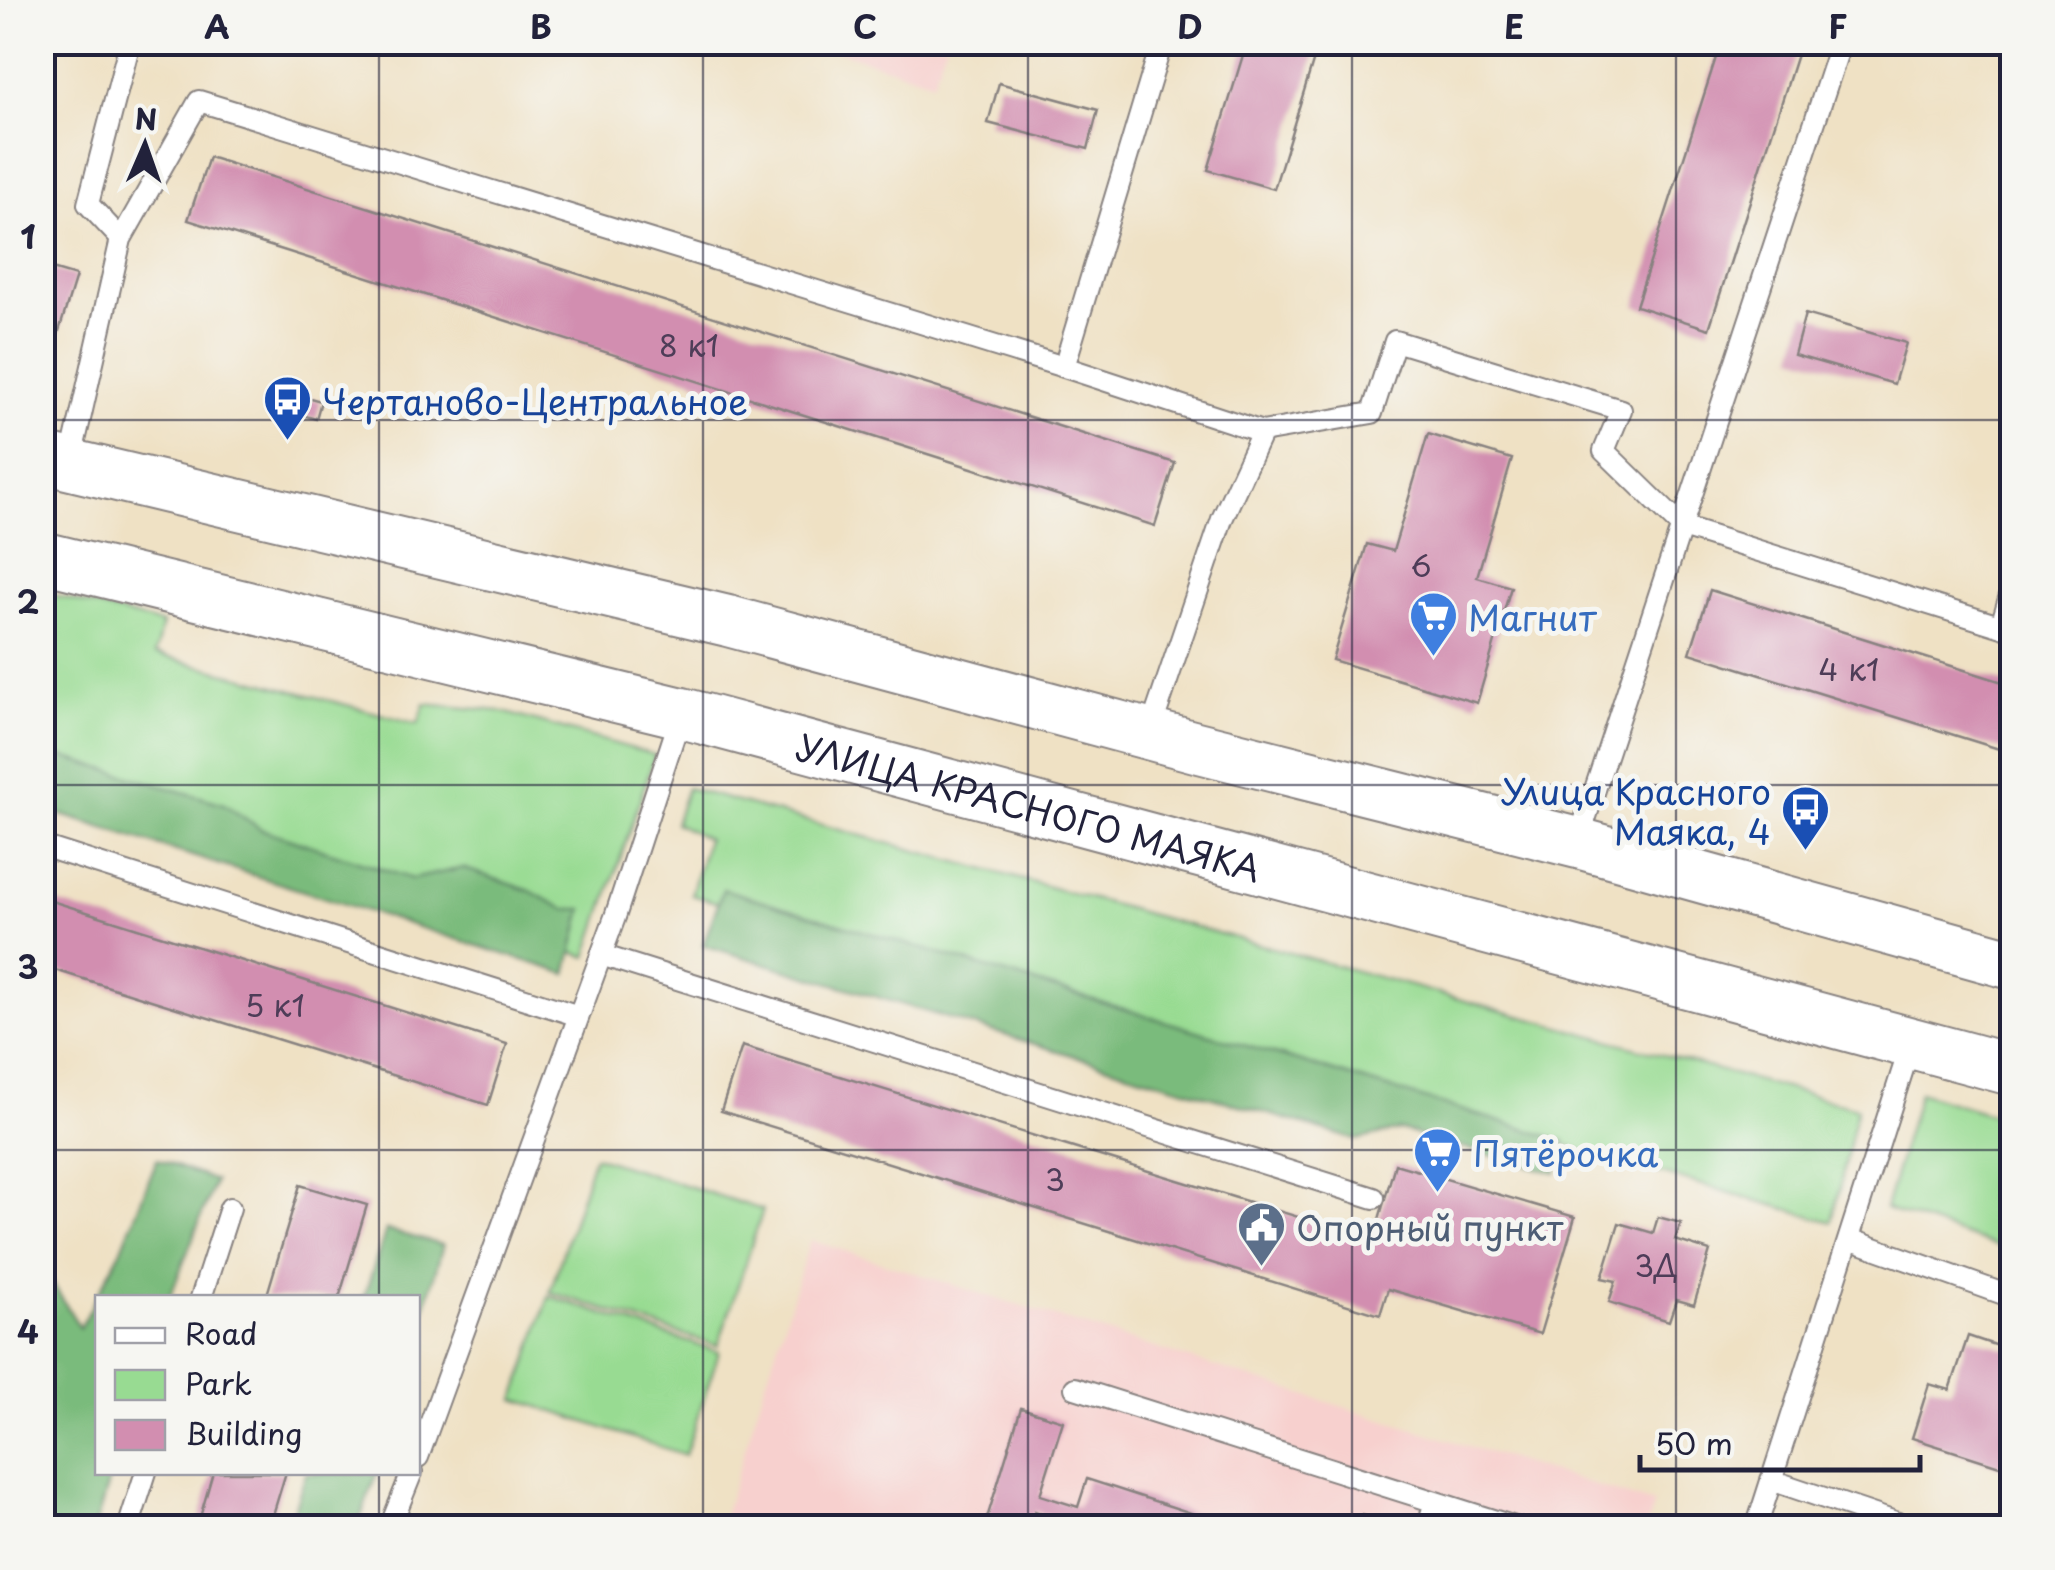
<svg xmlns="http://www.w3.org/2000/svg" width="2055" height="1570" font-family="'Playpen Sans',sans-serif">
  <rect width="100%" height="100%" fill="#f6f6f2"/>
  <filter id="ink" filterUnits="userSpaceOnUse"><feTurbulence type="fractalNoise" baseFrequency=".01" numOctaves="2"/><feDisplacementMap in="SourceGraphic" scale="20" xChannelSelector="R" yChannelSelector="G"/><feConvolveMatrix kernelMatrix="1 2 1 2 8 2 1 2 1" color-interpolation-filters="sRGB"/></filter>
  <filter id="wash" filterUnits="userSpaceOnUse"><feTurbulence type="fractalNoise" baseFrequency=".0048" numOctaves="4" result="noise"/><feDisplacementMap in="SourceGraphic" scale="40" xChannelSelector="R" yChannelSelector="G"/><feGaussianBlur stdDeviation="2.25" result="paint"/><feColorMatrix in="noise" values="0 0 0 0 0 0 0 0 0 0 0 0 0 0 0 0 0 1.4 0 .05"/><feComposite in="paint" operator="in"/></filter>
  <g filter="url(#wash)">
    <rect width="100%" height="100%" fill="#efe1c4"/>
    <path fill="#f7d0ce" d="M814,43H946L933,82Z
      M810,1240L1654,1504L1646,1528H720Z"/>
    <path fill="#98db92" stroke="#5d7e66" stroke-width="2.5" d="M42,592L162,624L155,654L418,724L425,704L500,711L655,755L587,957L43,783Z
      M687,788L1857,1108L1832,1222L691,895L707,839L675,823Z
      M1919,1092L2012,1121V1251L1885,1209Z
      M594,1156L763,1210L718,1346L550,1292Z
      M549,1296L719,1352L685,1455L515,1399Z"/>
    <path fill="#7abb7c" stroke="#4e6e5c" stroke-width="2.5" d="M43,751L224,804L261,829L412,879L463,868L528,890L565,909H583L567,974L43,809Z
      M723,889L1565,1141L1556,1173L1400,1130L1356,1140L703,945Z
      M157,1159L215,1181L170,1297L98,1298V1472L111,1473L95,1527H43V1268L80,1328L122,1249Z
      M386,1230L443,1245L418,1332V1298L364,1297Z
      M306,1473H377L357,1527H288Z"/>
    <g id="blocks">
      <path fill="#d28eb0" d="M1247,42H1319L1274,189L1208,170Z
        M1721,42H1801L1709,329L1636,306Z
        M999,83L1098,110L1088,149L988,123Z
        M209,157L1175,463L1155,526L188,220Z
        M42,206L54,209L43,243H42Z
        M42,266L76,276L55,344L42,340Z
        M1805,314L1906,343L1894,384L1794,355Z
        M289,392L321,401L316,419L285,410Z
        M1428,434L1512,459L1477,577L1511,587L1477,703L1332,660L1367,544L1393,551Z
        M1710,590L2012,685V753L1690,653Z
        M42,898L507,1044L488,1105L42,966Z
        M742,1046L1373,1240L1395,1164L1575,1217L1540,1334L1388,1289L1380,1315L721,1111Z
        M300,1185L367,1205L339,1298H266Z
        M1658,1217L1681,1223L1675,1240L1710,1251L1694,1305L1676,1300L1669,1321L1609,1302L1616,1281L1602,1278L1619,1223L1653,1233Z
        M1968,1336L2012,1351V1470L1912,1438L1929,1384L1950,1390Z
        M1021,1408L1063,1421L1040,1495L1078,1507L1087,1479L1237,1528H1088L1035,1511L1030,1528H984Z
        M213,1472H286L269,1528H197Z
        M1362,1515L1401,1527V1528H1358Z"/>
    </g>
  </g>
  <g filter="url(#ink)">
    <use href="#blocks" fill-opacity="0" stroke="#888280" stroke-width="2.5"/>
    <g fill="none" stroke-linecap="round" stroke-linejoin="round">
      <defs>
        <path id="service" d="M121,239L88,204L130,42
          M1064,367L1162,42
          M1262,432L1372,413L1395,341L1621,410L1604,451L1682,527L2012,630
          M70,463L121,239L199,101L1064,367L1262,432L1222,519L1149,734
          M2001,626L2012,588
          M1578,841L1841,42
          M42,846L579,1016
          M601,955L1374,1198
          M1849,1239L2012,1297
          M201,1298L230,1208
          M1075,1388L1518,1528
          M418,1457L615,917L681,715
          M1771,1480L1913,1528
          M392,1522L412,1472
          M128,1528L146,1472
          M1427,1528L1435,1502
          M1756,1528L1911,1044"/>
        <g id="tertiary">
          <path d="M42,458L728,621L1196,747L1578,843L2012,964"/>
          <path id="s1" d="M42,557L682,713L2012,1070"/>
        </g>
      </defs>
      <use href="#service" stroke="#888280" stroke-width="24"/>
      <use href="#tertiary" stroke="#888280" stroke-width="54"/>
      <use href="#service" stroke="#fff" stroke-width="20"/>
      <use href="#tertiary" stroke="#fff" stroke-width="50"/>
    </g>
  </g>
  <path fill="none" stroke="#22223b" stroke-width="2.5" stroke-opacity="0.55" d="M379,42V1298M703,42V1528M1028,42V1528M1352,42V1528M1676,42V1528M42,420H2012M42,785H2012M42,1150H2012M379,1472V1528"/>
  <defs>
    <symbol id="bus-pin" viewBox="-11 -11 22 30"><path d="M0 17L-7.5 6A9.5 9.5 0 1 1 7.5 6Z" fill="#1a4fb4" stroke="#f6f6f2"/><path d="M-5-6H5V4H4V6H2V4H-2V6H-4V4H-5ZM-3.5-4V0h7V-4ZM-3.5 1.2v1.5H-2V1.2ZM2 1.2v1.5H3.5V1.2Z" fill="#fff"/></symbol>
    <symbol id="supermarket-pin" viewBox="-11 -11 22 30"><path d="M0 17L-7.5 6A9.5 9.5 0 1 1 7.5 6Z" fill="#3f7fe0" stroke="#f6f6f2"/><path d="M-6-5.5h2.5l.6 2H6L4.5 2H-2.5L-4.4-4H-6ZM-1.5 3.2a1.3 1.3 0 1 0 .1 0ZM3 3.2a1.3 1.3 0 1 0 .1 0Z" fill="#fff"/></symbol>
    <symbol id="civic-pin" viewBox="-11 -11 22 30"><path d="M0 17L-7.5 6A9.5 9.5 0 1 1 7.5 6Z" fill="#5c6f8a" stroke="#f6f6f2"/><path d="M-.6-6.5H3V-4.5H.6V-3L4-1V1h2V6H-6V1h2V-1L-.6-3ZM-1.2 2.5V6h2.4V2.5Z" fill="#fff"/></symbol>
  </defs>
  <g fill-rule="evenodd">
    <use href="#bus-pin" x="260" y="372" width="55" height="75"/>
    <use href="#supermarket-pin" x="1406" y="588" width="55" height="75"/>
    <use href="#bus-pin" x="1778" y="782" width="55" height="75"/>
    <use href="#supermarket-pin" x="1410" y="1124" width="55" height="75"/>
    <use href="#civic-pin" x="1234" y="1198" width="55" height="75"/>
  </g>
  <g text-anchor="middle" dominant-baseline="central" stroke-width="10" stroke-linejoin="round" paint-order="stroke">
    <g font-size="30" fill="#4e3d58">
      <text x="689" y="344">8 к1</text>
      <text x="1421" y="564">6</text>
      <text x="1849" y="668">4 к1</text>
      <text x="275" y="1004">5 к1</text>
      <text x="1055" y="1178">3</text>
      <text x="1656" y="1264">3Д</text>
    </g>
    <g font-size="35" fill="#164399" stroke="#f6f6f2" text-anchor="start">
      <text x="322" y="400">Чертаново-Центральное</text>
      <text x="1771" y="790" text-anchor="end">Улица Красного<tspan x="1771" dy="40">Маяка, 4</tspan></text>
    </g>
    <g font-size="35" fill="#366cbe" stroke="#f6f6f2" text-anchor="start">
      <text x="1468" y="616">Магнит</text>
      <text x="1473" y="1152">Пятёрочка</text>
    </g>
    <g font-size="35" fill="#22223b" stroke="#f6f6f2">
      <text stroke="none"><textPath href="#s1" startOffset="1018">УЛИЦА КРАСНОГО МАЯКА</textPath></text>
    </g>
    <g font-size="35" fill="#4e5e75" stroke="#f6f6f2" text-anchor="start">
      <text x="1296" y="1226">Опорный пункт</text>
    </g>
  </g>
  <rect width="2055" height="1570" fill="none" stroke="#f6f6f2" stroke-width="110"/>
  <rect x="95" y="1295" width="325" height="180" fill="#f6f6f2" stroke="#a1a1a9" stroke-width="2.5"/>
  <rect x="115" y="1328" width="50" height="15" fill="#ffffff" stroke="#a1a1a9" stroke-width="2.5"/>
  <text x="185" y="1345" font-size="30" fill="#22223b">Road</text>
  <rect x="115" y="1370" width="50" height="30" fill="#98db92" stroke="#a1a1a9" stroke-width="2.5"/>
  <text x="185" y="1395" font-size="30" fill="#22223b">Park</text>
  <rect x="115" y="1420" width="50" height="30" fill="#d28eb0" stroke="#a1a1a9" stroke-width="2.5"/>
  <text x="185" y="1445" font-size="30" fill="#22223b">Building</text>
  <g transform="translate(145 145) rotate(2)" stroke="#f6f6f2" stroke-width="8" paint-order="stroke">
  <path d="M0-8L18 38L0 25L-18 38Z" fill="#22223b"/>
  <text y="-15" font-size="28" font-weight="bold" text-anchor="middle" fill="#22223b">N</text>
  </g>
  <path d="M1640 1455v15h280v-15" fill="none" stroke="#22223b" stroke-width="5"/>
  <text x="1655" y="1455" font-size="30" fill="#22223b" stroke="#f6f6f2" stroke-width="8" paint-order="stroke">50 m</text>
  <rect x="55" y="55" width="1945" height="1460" fill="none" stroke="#22223b" stroke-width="4"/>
  <g font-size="32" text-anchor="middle" font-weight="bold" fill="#22223b">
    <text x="217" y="39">A</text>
    <text x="541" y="39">B</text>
    <text x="865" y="39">C</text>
    <text x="1190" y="39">D</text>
    <text x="1514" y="39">E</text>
    <text x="1838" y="39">F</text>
    <text x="28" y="249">1</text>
    <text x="28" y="614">2</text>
    <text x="28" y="979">3</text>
    <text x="28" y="1344">4</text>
  </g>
</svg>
